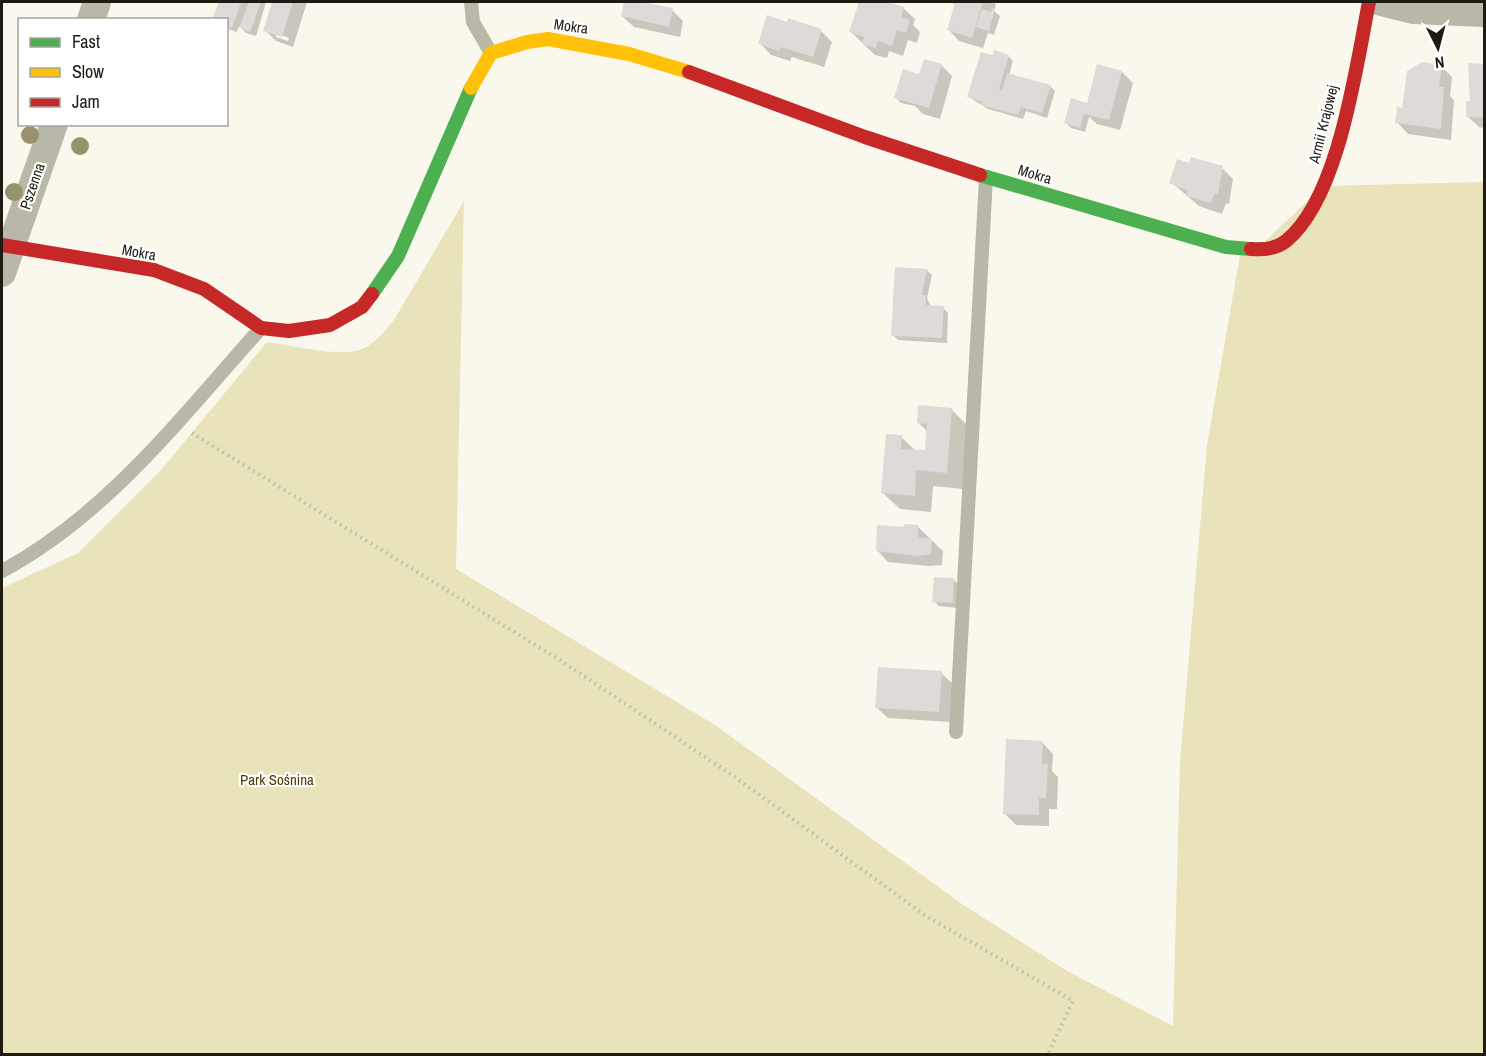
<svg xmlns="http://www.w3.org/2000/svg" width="1486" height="1056" font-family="'Archivo Narrow',sans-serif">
  <rect width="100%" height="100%" fill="#faf8ed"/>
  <path fill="#e8e3ba" d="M1484,182V1054H2V588L78,553L161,470L267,342C291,345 340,358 362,349C375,344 385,330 394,320L464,201L456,569L715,725L962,904L1067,971L1173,1026L1180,762L1207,445L1241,249L1256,250L1323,186Z"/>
  <path fill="#0003" fill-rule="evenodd" d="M220,2H266L256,36L246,33L239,26L237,32L226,28V20H213Z
    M274,2H307L293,47L276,41L265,30ZM276,33L289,38L288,41L276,37Z
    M626,2L672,10L683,21L680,37L634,27L622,16Z
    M860,2H882L903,8L915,19L913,25L920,32L917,43L908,40L903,56L889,51L887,58L875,55L851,32Z
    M952,2H993L996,5L994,11L1000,16L994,35L988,33L983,48L959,41L948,29L955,5Z
    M821,31L832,42L824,67L792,57L790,61L771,55L760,43Z
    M1008,56L1013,61L1009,75L1050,86L1055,91L1047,118L1026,111L1023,119L988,109L969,97L994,57Z
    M941,65L952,76L940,119L923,114L915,106L901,103L896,98Z
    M1484,65V128L1479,127L1467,116Z
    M1441,66L1452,77L1450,96L1454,100L1451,140L1408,134L1397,122L1403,109Z
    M1122,72L1133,83L1120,130L1097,124L1089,117L1085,132L1071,128L1066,123Z
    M1190,164L1222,168L1233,179L1229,204L1226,203L1222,214L1199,206L1171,182Z
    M927,270L932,275L927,298L931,307L943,308L948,313L947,343L898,340L893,335Z
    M951,409L968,426L963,489L933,486L931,512L900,509L883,493L901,437L916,451L926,452L928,432L918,422Z
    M879,527H918L943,551L942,565L929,566L888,562L877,550Z
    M954,580L959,585L957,608L939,606L934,601Z
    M941,673L953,684L950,722L888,718L876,707Z
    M1042,742L1053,754L1052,771L1058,777L1057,809H1049V826L1016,825L1005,814Z"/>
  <path fill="#dfd9d8" d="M219,2H241L232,28L226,26V20H212Z
    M249,2H261L250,32L239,28Z
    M272,2H293L282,37L263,31Z
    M624,2H641L673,8L669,27L621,16Z
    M859,2H887L904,7L901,17L910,20L906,33L897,30L892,46L878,41L876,48L862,44L864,37L849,32Z
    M950,2H983L972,38L947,30L955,3Z
    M992,8L995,9L989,31L976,27L982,9L991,12Z
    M767,15L787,22L788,18L822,29L813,57L781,47L779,51L758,44Z
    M994,50L1009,55L999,89L1002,90L1007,73L1051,85L1042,113L1021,107L1018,115L981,105L982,102L967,97L981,52L993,55Z
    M924,59L942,64L929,108L894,98L903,69L919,74Z
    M1422,62L1442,65L1439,87H1444L1441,129L1395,123L1397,107L1402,108L1407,71Z
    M1468,63L1484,64V118L1466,117V101H1470Z
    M1097,64L1122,71L1109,120L1084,114L1080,128L1064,123L1071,98L1087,103Z
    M1191,157L1223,166L1218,194L1215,193L1211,203L1186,196L1188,191L1169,183L1177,159L1189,163Z
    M895,267L927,269L922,295H926V305L944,306L942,338L891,336Z
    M918,405L952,408L947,473L916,470L915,496L881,493L886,434L902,435L901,449L925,450L927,424L917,423Z
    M904,524L918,525V537L932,539L931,554L917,556L876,551L877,525L904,527Z
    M934,577L954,578L953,603L932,602Z
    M878,667L942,671L939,712L875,708Z
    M1006,739L1043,741L1042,764H1048L1046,798H1039V815L1003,814Z"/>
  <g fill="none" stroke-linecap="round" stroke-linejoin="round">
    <path stroke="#bbbaad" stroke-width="4" stroke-dasharray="1.5 4.5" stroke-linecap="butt" d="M192,433L563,662L732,775L926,916L1073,1001L1048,1054"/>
    <path stroke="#b9b7a7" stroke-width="14" d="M471,2L473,22L491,53
      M2,571C107,515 182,416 261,328
      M956,732L986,177"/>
    <path stroke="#b9b7a7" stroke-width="28" d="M1381,2L1413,10L1484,13
      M91,20L97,2
      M2,273L54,124"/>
    <path stroke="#4caf50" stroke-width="14" d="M980,175L1226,247L1251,249
      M372,294L398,256L471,88"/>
    <path stroke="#ffc107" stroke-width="14" d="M471,88L491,53L527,42L548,39L629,54L689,72"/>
    <path stroke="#c62828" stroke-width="14" d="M689,72L865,137L980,175
      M2,245L154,270L204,289L261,328L289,331L330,325L362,307L372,294
      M1251,249C1262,250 1276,249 1286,241C1339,198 1356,67 1369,2"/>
  </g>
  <g fill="#98926c">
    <circle cx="30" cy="135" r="9"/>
    <circle cx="80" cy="146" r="9"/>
    <circle cx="14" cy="192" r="9"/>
  </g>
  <g text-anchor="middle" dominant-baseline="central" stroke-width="4.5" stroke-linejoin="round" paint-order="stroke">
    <g font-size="15" fill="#1d1b12" stroke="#fff">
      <text transform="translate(571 26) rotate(8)">Mokra</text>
      <text transform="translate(1323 124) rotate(-76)">Armii Krajowej</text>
      <text transform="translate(1035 174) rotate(17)">Mokra</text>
      <text transform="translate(32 186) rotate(-71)">Pszenna</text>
      <text transform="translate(139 252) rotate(10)">Mokra</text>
    </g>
    <g font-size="15" fill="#473f03" stroke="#fff">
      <text x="277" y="779">Park Sośnina</text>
    </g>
  </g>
  <rect width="1486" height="1056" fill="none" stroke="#1d1b12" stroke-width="6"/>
  <rect x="18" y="18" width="210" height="108" fill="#ffffff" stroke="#a5a4a0" stroke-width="1.5"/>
  <rect x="30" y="38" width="30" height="9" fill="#4caf50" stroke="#a5a4a0" stroke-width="1.5"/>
  <text x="72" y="48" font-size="18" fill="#1d1b12">Fast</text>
  <rect x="30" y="68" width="30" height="9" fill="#ffc107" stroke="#a5a4a0" stroke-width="1.5"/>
  <text x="72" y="78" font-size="18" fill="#1d1b12">Slow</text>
  <rect x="30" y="98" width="30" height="9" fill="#c62828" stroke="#a5a4a0" stroke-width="1.5"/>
  <text x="72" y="108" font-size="18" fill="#1d1b12">Jam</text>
  <g transform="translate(1438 48) rotate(174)" stroke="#ffffff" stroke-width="4.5" paint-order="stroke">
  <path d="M0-4.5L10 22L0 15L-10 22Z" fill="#1d1b12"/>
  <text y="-9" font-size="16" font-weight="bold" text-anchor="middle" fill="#1d1b12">N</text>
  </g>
</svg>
